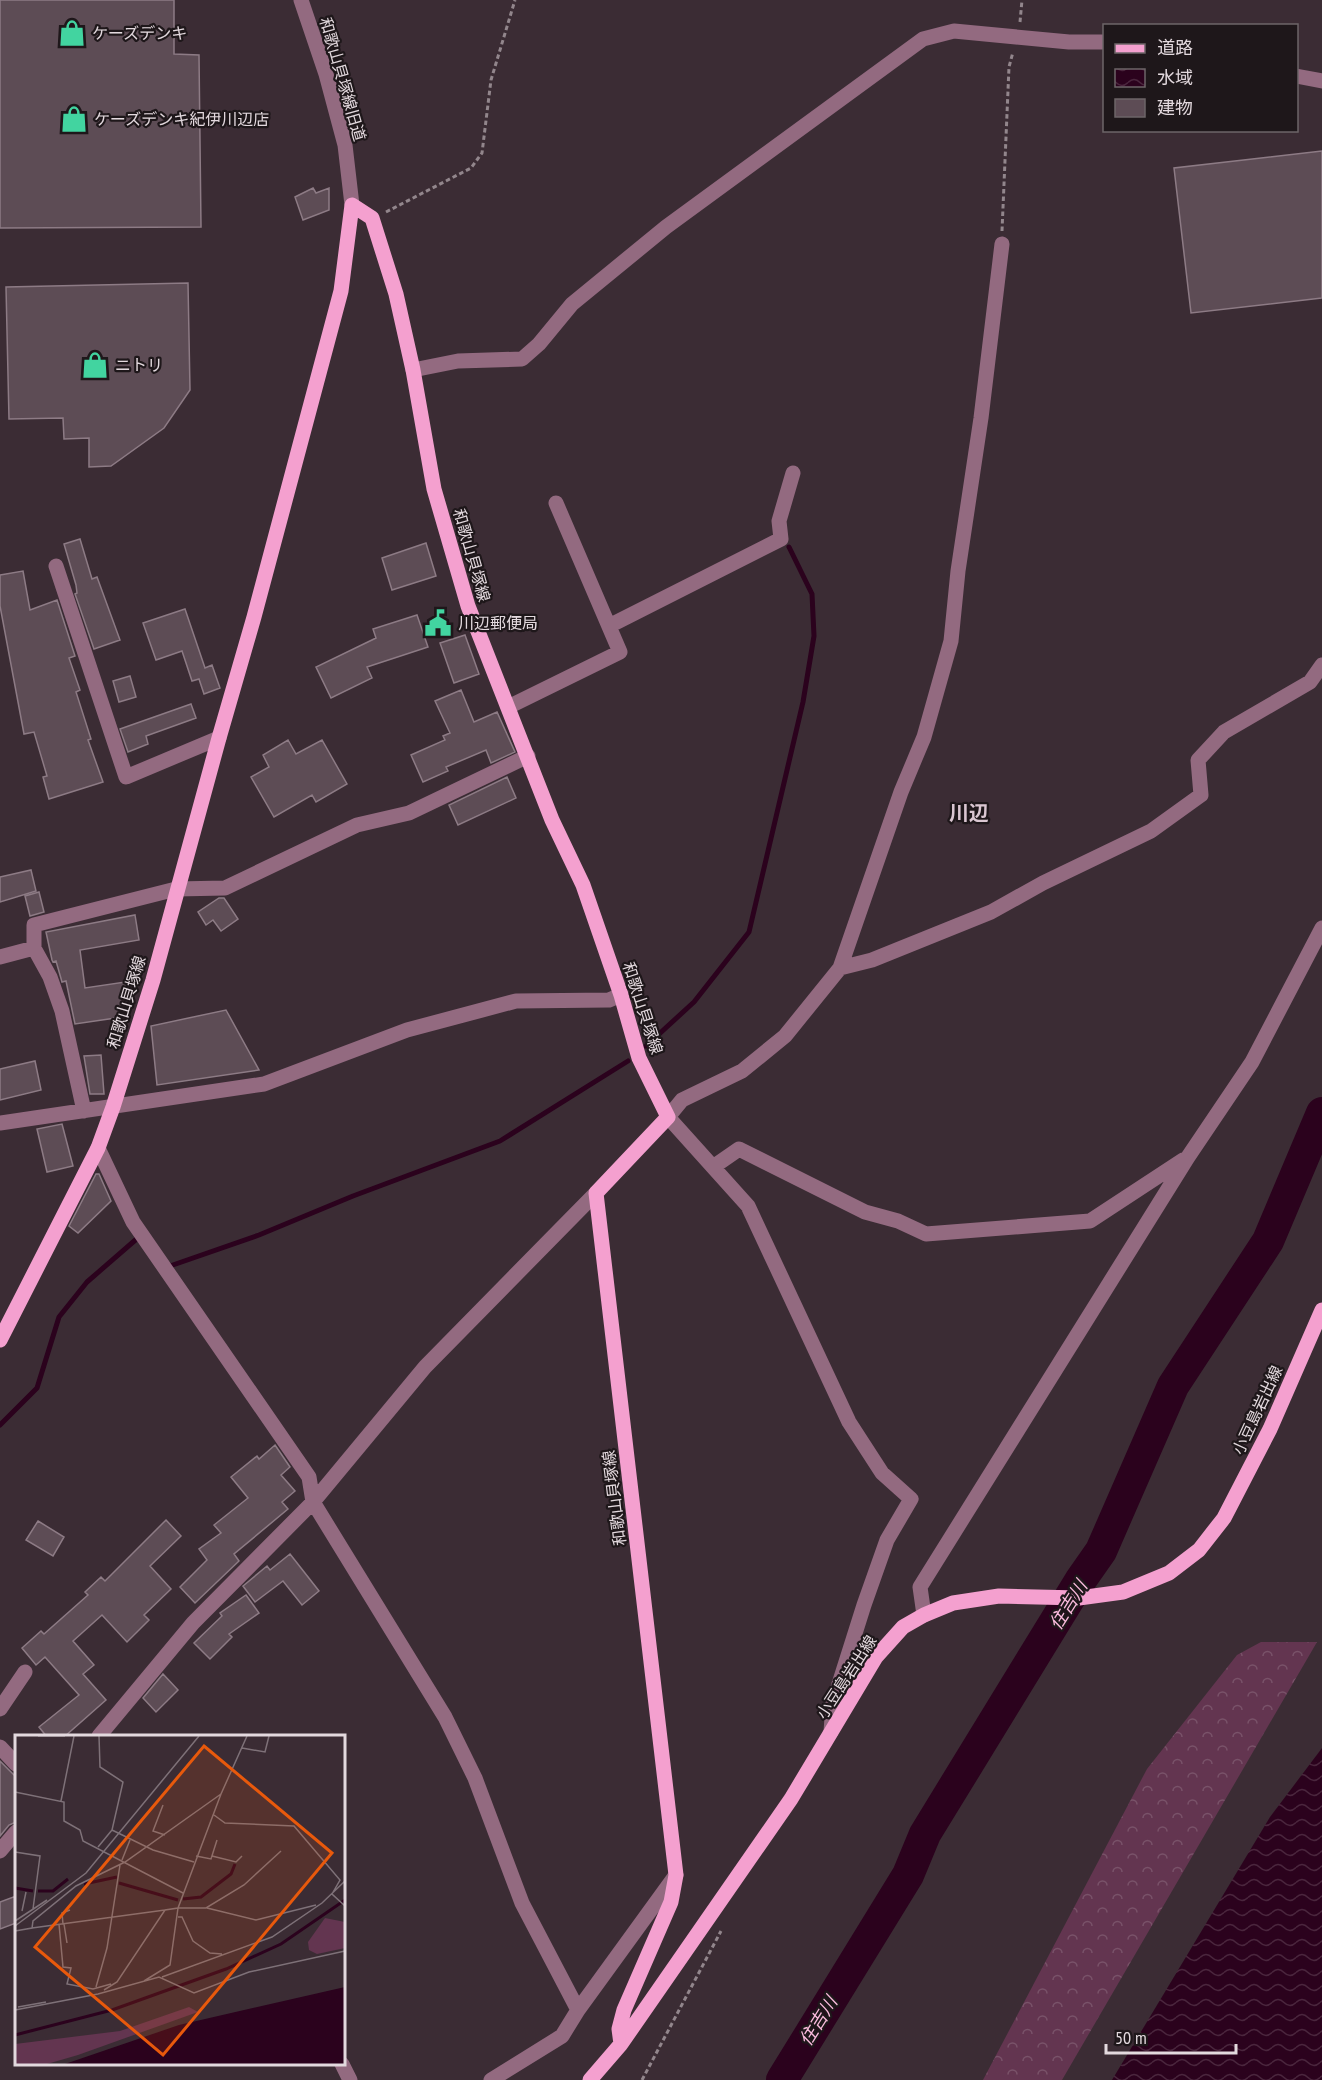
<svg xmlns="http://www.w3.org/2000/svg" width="1322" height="2080" font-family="'PT Sans Narrow','Noto Sans JP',sans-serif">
  <defs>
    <pattern id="forest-crowns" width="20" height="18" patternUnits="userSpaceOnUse" patternTransform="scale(1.5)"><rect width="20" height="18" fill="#633550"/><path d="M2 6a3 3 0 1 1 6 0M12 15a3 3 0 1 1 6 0" fill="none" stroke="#795269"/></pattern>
    <pattern id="water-waves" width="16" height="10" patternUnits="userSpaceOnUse" patternTransform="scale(1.5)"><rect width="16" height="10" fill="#2b021d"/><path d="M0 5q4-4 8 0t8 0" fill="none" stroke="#4a263d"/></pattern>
  </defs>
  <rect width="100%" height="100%" fill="#3b2c34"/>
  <path fill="url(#forest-crowns)" d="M1261,1642H1317L1062,2080H983L1147,1769L1237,1655Z"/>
  <path fill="url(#water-waves)" d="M1322,1748V2080H1112L1270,1817Z"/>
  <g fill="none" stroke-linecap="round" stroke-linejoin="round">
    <path stroke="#2b021d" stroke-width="5" d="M646,1046L694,1002L749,932L803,702L814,636L812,594L789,547
      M167,1263L170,1266L259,1235L353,1196L500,1141L628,1061
      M0,1425L37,1388L59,1317L87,1282L140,1236"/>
    <path stroke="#2b021d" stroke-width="32" d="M782,2080L908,1875L925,1834L1080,1581L1101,1551L1173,1386L1268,1241L1322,1113"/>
  </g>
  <path fill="#5d4c55" stroke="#8d7b85" stroke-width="1.5" d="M0,0H174V54L199,55L201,227L0,228Z
    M1322,151V298L1191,313L1174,168Z
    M313,188L316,193L329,188V210L303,220L295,197Z
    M188,283L190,390L164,428L111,466L89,467V438L64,439L63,418L9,419L6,287Z
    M80,539L92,579L97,577L120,640L94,649L75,594L77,593L76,585L64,544Z
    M426,543L436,576L392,590L382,558Z
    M23,571L30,610L57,600L75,656L69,658L80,690L76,692L91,739L88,740L103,782L49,799L43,777L47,776L34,732L24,734L0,606V575Z
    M185,609L205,668L212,665L220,688L204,694L199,679L192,681L182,651L156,660L143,623Z
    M417,615L428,647L367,667L372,678L331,698L316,667L376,638L373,629Z
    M465,635L479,674L454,683L440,643Z
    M130,676L136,697L119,702L113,681Z
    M461,690L474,722L497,712L515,752L491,763L486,750L446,767L448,771L423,782L411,755L445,740L443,736L450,733L435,701Z
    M191,704L196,718L146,736L148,744L128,752L120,729Z
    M288,740L296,754L322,740L347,784L316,802L312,795L274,817L251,777L269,767L263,755Z
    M507,777L516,798L458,825L449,805Z
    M31,870L36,891L0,902V877Z
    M39,892L44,912L30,916L25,896Z
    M219,898H224L238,919L221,931L213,920L206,925L198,912Z
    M135,915L139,940L80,950L85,988L125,982L129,1016L75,1024L66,981L62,982L56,961L53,962L52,960L46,932Z
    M226,1010L259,1070L157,1085L151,1026Z
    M101,1055L104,1094H90L84,1056Z
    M35,1061L41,1090L0,1100V1069Z
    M62,1124L73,1166L47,1172L37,1129Z
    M96,1174H99L111,1201L78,1233L69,1226Z
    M275,1445L290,1467L281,1475L295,1491L282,1502L288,1509L234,1554L239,1561L195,1603L180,1587L207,1560L199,1549L221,1533L214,1525L248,1498L231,1477L257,1456L259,1459Z
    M166,1520L181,1536L150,1566L171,1589L144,1615L149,1620L127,1642L102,1615L73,1641L94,1665L83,1674L106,1700L64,1737H47L39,1727L79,1695L45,1657L36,1665L22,1648L41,1631L44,1634L88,1595L85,1592L101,1577L105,1581Z
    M38,1521L64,1537L53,1556L26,1540Z
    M290,1554L319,1591L302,1605L283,1581L255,1602L243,1586L267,1566L270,1570Z
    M246,1595L259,1613L229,1634L232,1637L210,1659L194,1643L222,1616L220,1613Z
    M163,1674L178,1690L156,1712L143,1698Z
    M0,1761L16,1777V1822L9,1825L0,1836Z
    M16,1896V1923L0,1929V1902Z"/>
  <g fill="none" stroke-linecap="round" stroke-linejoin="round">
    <path stroke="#92868c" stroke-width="3" stroke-dasharray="4.5 3" stroke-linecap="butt" d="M1020,22L1022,0
      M386,212L471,168L482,153L491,80L515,0
      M1002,231L1009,67L1013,52
      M642,2080L721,1931"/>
    <path stroke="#936a80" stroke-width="15" d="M301,0L326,74L345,145L352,205
      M1296,76L1322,81
      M413,370L458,361L522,359L539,344L572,304L666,227L923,39L954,31L1069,42H1104
      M56,566L126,777L219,738
      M609,626L781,539L779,521L793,473
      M508,707L620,652L556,503
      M34,948L50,977L62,1011L84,1111
      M0,957L34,948V925L176,889L225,888L357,825L409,813L528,756
      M840,968L872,960L991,912L1043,883L1151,831L1201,795L1198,760L1224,732L1310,682L1322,665
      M0,1123L264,1084L407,1030L516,1001L609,1000L621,995
      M98,1148L133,1222L309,1477L313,1502L445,1717L475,1778L522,1903L578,2010
      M713,1167L739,1149L865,1212L898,1221L926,1234L1090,1221L1183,1160
      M924,1615L920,1587L1188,1157L1252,1062L1322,928
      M0,1709L25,1672
      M831,1732L833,1703L864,1605L887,1540L911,1499L882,1473L849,1422L748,1206L668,1117L682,1100L742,1071L785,1036L840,968L901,792L924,737L951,641L958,571L981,418L1002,244
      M99,1736L193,1623L313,1502L425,1367L596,1193
      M0,1747L16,1764
      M0,1851L16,1832
      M342,2064L350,2080
      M491,2080L562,2036L578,2010L676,1875"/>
    <path stroke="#f4a0cf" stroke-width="15" d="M0,1340L98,1148L113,1107L153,980L219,738L254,617L341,291L352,205L372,218L396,294L413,370L434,489L468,606L552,820L583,885L621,995L639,1058L668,1117L596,1193L676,1875L671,1902L624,2010L619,2029L621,2044
      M590,2080L621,2044L791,1799L876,1657L903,1627L924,1615L953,1603L999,1596L1079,1598L1123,1592L1169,1573L1199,1550L1224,1518L1270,1429L1322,1310"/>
  </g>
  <defs>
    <symbol id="shop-bare" viewBox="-9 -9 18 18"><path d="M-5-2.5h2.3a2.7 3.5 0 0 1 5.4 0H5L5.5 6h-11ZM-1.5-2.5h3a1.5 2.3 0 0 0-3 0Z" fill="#42d4a0" stroke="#1e171a" stroke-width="2.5" paint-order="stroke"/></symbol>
    <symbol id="civic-bare" viewBox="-9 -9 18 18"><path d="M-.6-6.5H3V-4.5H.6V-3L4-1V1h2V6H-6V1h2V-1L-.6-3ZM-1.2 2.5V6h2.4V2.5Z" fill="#42d4a0" stroke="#1e171a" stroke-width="2.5" paint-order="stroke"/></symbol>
  </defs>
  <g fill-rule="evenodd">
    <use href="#shop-bare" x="53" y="14" width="38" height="38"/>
    <use href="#shop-bare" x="55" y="100" width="38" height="38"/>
    <use href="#shop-bare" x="76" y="346" width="38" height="38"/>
    <use href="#civic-bare" x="419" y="604" width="38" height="38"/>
  </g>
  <g text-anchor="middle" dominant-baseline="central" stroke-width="4.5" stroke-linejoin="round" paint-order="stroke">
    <g font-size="16" fill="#e3d9de" stroke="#1e171a" text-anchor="start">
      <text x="92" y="33">ケーズデンキ</text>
      <text x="94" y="119">ケーズデンキ紀伊川辺店</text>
      <text x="115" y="365">ニトリ</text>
      <text x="458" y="623">川辺郵便局</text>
    </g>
    <g font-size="16" fill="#e3d9de" stroke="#1e171a">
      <text transform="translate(343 79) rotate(74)">和歌山貝塚線旧道</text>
      <text transform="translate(472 555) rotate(74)">和歌山貝塚線</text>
      <text transform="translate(126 1002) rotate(-73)">和歌山貝塚線</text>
      <text transform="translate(643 1008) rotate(72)">和歌山貝塚線</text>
      <text transform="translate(1257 1410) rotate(-65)">小豆島岩出線</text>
      <text transform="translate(614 1498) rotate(-97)">和歌山貝塚線</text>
      <text transform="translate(846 1677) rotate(-57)">小豆島岩出線</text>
    </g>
    <g font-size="18" font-style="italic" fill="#fabbdd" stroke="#1e171a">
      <text transform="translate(1068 1605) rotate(-58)">住吉川</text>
      <text transform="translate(818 2021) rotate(-58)">住吉川</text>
    </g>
    <g font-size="20" font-weight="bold" fill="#dac6d1" stroke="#1e171a">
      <text x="969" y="813">川辺</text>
    </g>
  </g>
  <g transform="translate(15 1735)">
    <rect width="330" height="330" fill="#3b2c34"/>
    <path d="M310,183L330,187V213L302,219L294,215L293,207Z" fill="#633550"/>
    <path d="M174,272L183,277L63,320L32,329H0V309L105,296Z" fill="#633550"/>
    <path d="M330,252V329H50L164,290Z" fill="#2b021d"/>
    <path fill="none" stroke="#2b021d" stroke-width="3" d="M104,148L163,165M69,149L102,142M0,153L18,156M23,156H38L53,144M168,164L186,162L216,139L220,129M0,300L97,275L211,234L266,209L330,165"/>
    <path fill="none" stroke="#7e7178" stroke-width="1.5" d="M23,1H50M84,1L85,32L108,47L97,95L138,115L179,127M227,13L250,17L254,1M0,57L49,67V86L65,95L68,106L168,158M206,59L232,1M46,66L59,1M148,70L138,96L150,100M199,80L210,88L279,91L325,145L317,159L330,171M83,112L97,95M0,117L25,121L18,174M181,121L196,124L202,105M197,121L221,127L227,121M107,125L115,105M192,173L241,185L301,170M7,176L11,157M163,182H167L178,206L195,218L207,219M0,186L32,165M44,189L48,232L56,233L52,249L78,254L96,249M48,189L47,178L55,175M49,189L52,208M0,191L71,138L184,1M17,193L150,175M0,196L17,193L18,186L61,151L110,127L206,59M147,242L257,202L307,168L330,146M129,246L155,230L163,173H191L229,150L266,116M81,252L92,213L105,130M89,255L102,247L150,175L163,173L206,59M3,272L31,267M0,275L83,259L144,242L179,258L234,237L330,216"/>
    <path fill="#e8590c" fill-opacity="0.15" stroke="#e8590c" stroke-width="3" d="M189,11L317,118L148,320L20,212Z"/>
    <rect width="330" height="330" fill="none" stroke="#e3d9de" stroke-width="3"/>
  </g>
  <rect x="1103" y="24" width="195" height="108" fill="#1e171a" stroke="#6d6568" stroke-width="1.5"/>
  <rect x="1115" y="44" width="30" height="9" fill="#f4a0cf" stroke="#6d6568" stroke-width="1.5"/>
  <text x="1157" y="54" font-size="18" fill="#e3d9de">道路</text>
  <rect x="1115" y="69" width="30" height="18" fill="url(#water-waves)" stroke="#6d6568" stroke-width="1.5"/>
  <text x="1157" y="84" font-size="18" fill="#e3d9de">水域</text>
  <rect x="1115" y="99" width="30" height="18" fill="#5d4c55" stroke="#6d6568" stroke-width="1.5"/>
  <text x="1157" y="114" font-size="18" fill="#e3d9de">建物</text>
  <path d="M1106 2044v9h130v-9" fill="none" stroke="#e3d9de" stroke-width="3"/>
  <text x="1115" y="2044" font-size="18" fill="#e3d9de" stroke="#1e171a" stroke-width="4.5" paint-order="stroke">50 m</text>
</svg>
